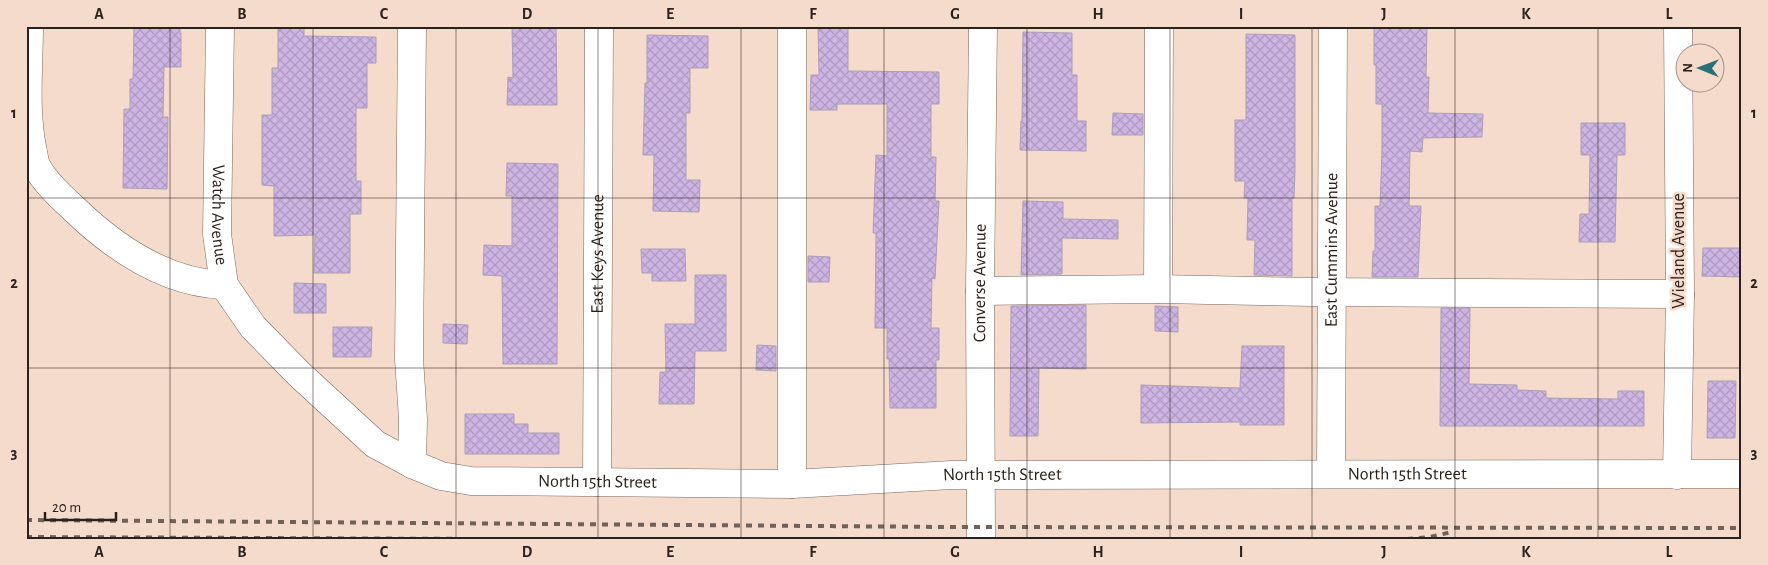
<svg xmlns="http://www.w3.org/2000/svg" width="1768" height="565" font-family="'Alegreya Sans',sans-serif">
  <defs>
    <pattern id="building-cross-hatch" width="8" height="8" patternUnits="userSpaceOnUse" patternTransform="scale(1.25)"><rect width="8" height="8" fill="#cdb4e3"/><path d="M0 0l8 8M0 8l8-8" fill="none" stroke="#b09ac2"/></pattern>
  </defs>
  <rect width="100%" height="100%" fill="#f5dbcc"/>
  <path fill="url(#building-cross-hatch)" stroke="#ab9fb6" d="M134,26H180V33H181V67H164L163,117H168L167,189L123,188L124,109H130V79H133Z
    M278,26H304V36L376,37V63H367V108H356V181H361V214H350V273H314L315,235L274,236V186L262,185V115H272V68H278Z
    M512,26H556L557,105H507L508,77L513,78Z
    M818,26H848V71L939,72V104H931V157H936L935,201H939L935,279L932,278L931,328H939V360H936V408H890L889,359H887V328H875L876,233H873L876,155L887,156V104H837V110H810L811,75H819Z
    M1374,26H1427L1426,77H1429L1428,113L1483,114L1482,137L1423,138L1422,152L1410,151L1409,206H1421L1418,277H1372L1373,251H1375V206H1380L1382,150V104H1376V65H1374Z
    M1023,32L1072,33V75H1077V121H1086V151L1020,150L1021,121H1022Z
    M1246,34L1295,35V170L1294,198H1292V276L1254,275L1255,240H1247L1248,198H1244L1245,181H1235V120H1246Z
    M647,35L708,36V68H690V113H686V180H700L699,212L653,211L654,155H643L645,83H647Z
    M1113,113L1143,114V135H1112Z
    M1581,123H1625V155H1617L1615,242H1579L1580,214H1589L1590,155H1581Z
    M507,163L558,164L557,364H503L502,276L483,275L484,245L512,246V196H506Z
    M1023,201L1063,202V219L1118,220V239L1062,238V274L1021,275Z
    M1703,248H1742V277L1702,276Z
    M641,249H685L686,281H652V273H642Z
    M808,256L830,257L829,282H808Z
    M695,275H726V351H695L694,404H659L660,372H666L665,324H695Z
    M294,283L326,284V313H294Z
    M1086,305V369L1039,368L1038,436H1010L1011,306Z
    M1155,306L1178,307V332L1155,331Z
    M1441,308H1470L1469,384L1517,385V390L1546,391V398L1618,399V391H1644V426H1440Z
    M443,324L468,325L467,344L443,343Z
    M333,327H372L371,357H333Z
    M757,345L776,346V371L756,370Z
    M1242,346H1284V425H1240V422L1141,423V385L1240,388Z
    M1708,381H1736L1735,438H1707Z
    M465,414H514V424H528V433H559V454H465Z"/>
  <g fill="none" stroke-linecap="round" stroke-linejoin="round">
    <defs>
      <g id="minor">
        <path d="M29,26C29,67 24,112 33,152C34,156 34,162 37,167C43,179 61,197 72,207C113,247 164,283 224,285"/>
        <path id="s1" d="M220,26L217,234L224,285L253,327L299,374L375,444L412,464L441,476L471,481L792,484L952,475L1742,474"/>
        <path d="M412,26L409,359L413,419L412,464"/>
        <path d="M792,26V484"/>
        <path d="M1158,289L1159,26"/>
        <path d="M980,291L1158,289L1313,292L1680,294"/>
        <path id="s2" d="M1331,474L1333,26"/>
        <path d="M1677,475L1680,294L1678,26"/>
        <path id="s3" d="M597,482L599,26"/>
        <path id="s4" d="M981,539L980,291L983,26"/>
      </g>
    </defs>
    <use href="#minor" stroke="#7c6659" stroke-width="29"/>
    <use href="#minor" stroke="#fff" stroke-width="28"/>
    <path stroke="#706159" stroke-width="4" stroke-dasharray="6 6" stroke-linecap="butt" d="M26,520L947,527L1742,528
      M26,537L482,539
      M1407,539L1430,537L1452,532"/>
  </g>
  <path fill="none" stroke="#2b221d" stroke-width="1" stroke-opacity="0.55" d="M170,26V539M313,26V539M456,26V539M598,26V539M741,26V539M884,26V539M1027,26V539M1170,26V539M1312,26V539M1455,26V539M1598,26V539M26,198H1742M26,368H1742"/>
  <g text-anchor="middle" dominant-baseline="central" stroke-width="5" stroke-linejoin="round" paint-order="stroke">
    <g font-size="18" fill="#2b221d" stroke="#f5dbcc">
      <text stroke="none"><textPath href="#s1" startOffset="189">Watch Avenue</textPath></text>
      <text stroke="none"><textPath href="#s2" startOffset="224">East Cummins Avenue</textPath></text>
      <text transform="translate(1679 251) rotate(-90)">Wieland Avenue</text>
      <text stroke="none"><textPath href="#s3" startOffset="228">East Keys Avenue</textPath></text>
      <text stroke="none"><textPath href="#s4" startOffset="256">Converse Avenue</textPath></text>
      <text stroke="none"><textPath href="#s1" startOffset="1520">North 15th Street</textPath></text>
      <text stroke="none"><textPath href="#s1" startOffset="1115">North 15th Street</textPath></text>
      <text stroke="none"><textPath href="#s1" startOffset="710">North 15th Street</textPath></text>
    </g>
  </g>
  <rect width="1768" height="565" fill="none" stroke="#f5dbcc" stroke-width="55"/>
  <g transform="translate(1700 68) rotate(271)"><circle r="24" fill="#f5dbcc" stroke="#a49186"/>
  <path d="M0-4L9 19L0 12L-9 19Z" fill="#277177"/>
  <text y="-8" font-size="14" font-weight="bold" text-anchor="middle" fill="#2b221d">N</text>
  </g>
  <path d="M45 512v8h71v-8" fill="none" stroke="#2b221d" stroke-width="2.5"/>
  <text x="52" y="512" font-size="15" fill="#2b221d" stroke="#f5dbcc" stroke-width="4" paint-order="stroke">20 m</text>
  <rect x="28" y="28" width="1712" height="510" fill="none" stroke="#2b221d" stroke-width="2"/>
  <g font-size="16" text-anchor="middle" font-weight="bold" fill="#2b221d">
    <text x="99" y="19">A</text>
    <text x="242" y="19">B</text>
    <text x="384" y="19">C</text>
    <text x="527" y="19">D</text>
    <text x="670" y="19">E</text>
    <text x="813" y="19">F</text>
    <text x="955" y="19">G</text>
    <text x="1098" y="19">H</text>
    <text x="1241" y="19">I</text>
    <text x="1384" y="19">J</text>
    <text x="1526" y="19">K</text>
    <text x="1669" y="19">L</text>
    <text x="14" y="118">1</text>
    <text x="1754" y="118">1</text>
    <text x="14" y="288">2</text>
    <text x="1754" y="288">2</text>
    <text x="14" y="458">3</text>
    <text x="1754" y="458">3</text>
    <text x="99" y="557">A</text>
    <text x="242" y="557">B</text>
    <text x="384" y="557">C</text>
    <text x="527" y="557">D</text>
    <text x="670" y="557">E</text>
    <text x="813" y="557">F</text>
    <text x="955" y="557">G</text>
    <text x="1098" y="557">H</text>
    <text x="1241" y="557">I</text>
    <text x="1384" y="557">J</text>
    <text x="1526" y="557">K</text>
    <text x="1669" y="557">L</text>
  </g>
</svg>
